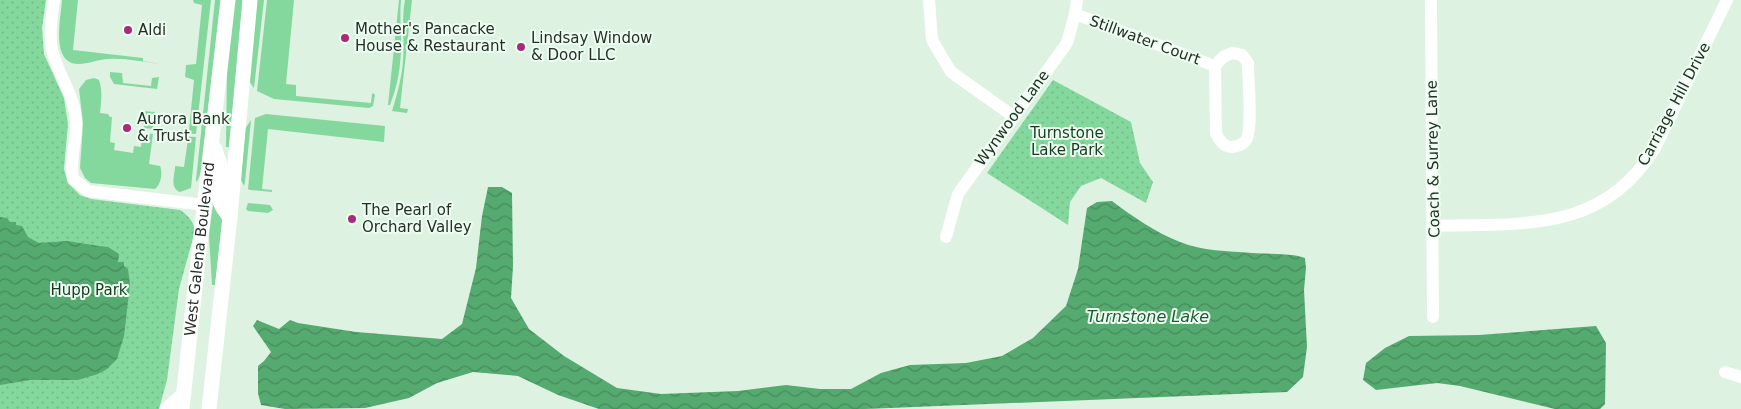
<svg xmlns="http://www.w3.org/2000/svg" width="1741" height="409" font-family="'DejaVu Sans',sans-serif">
  <defs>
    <pattern id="park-dots" width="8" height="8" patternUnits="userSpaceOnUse" patternTransform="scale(1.25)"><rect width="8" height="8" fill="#85d89d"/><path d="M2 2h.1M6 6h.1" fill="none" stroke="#73ba87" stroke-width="1.8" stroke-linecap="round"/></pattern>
    <pattern id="water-waves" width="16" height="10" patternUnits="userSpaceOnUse" patternTransform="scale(1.25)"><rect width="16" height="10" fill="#55aa70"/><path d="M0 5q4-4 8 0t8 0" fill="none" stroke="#468b5c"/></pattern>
  </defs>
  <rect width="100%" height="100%" fill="#ddf2e1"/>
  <path fill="#85d89d" d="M62,0H78L73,50L143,58V61L160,64C144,62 125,58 109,59C99,59 89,64 78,64C50,63 61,18 62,0Z
    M193,0H211L196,134L178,133L181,130H189L194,80L185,77L186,65L196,64L202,5L194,3Z
    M215,0H221L201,172L197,182L196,180Z
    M234,0H244L229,147H226L227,69Z
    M257,0H264L254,88L249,81Z
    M267,0H294L286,84L296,85V96L371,103L372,94L373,93L375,95L373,106L369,108L274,99L257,91Z
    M399,0H401C399,21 403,42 400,63C399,77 395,92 390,105H388Z
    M405,0H412L400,108L408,109L407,113L392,111C397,95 402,77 403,60C405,40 401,20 405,0Z
    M110,72L122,73L123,83L151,86L152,78L159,77L157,89L114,84L110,77Z
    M94,78L99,80C103,91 101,102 100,113L108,114L110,117H112L110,142L115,143L114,150L133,153L134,146L141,147L142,136H144L145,133L153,134L149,164L160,166C163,172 161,185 155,189L91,183L85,178L80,168L83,123L79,89L86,80Z
    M142,111L155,112L153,129L144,128V124H142Z
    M266,114L385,126L384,142L268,129L262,189L272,190V192L250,190L248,189L255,118Z
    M251,120L245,182L244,186L241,180L245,129Z
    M178,136L196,137L191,188L180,192C170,188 174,177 175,168V166L184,167L188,139L180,138Z
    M248,203L270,205L273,210L268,213L248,211L246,209Z
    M213,204L223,221L215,285H212L209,235Z"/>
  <path fill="url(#park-dots)" d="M0,0H46L42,28L44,54L64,98L68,124L64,169L68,183L80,195L91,199L180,210C188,215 194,222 195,231L179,289L167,380L159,409H0Z
    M1053,80L1131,122L1140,163L1153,182L1146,203L1101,178L1081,186L1070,202L1068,225L987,173Z"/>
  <path fill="url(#water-waves)" d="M488,187H502L512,193L513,266L511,298L529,329L564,356L617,388L661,394L738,391L786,385L820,389H851L881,373L910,365L966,363L1002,356L1033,338L1066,306L1078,269L1087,208L1097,202L1112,201C1133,217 1155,232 1180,242C1202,251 1228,251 1252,253C1266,254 1293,253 1305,258L1306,268L1304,290L1307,347L1303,377L1287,392L865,409H599L558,395L518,376L473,372L437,383L409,398L365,408L285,409L261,405L258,393V366L264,361L271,352L253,326L257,320L279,329L290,320L298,323L356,332L442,339L462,324L476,268L482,216Z
    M0,217L7,218L10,222H16V225L22,226L28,237L39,243L67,241L99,246L108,247L119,254L118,262H124V266L128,269L130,284L124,336L117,359L107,369L98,374L78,380H30L0,385Z
    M1596,326L1606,343L1605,404L1600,409H1555L1460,386L1437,383L1376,390L1363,380L1366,363L1385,348L1409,336L1479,335Z"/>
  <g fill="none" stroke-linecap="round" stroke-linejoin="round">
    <path stroke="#fff" stroke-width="12" d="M54,0C52,16 49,33 52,50C58,75 75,95 76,122C77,143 69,157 73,179L88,191L205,205
      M929,0L932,40L951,72L1013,116
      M1431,0L1433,317
      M1075,14L1215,66L1216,133C1219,140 1224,147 1232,147C1238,146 1243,145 1246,140C1253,129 1248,78 1248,63L1242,55L1232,53L1223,57L1215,66
      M1433,226C1521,223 1602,234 1655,148L1727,0
      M946,237L958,194L1067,43L1075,14L1077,0
      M1725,372L1741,377"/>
    <g stroke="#fff" stroke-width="15">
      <path d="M215,149C216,154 219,160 220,165C223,189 210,195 230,217"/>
      <path d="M167,409L184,394"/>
      <path id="s1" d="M182,409L197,269L228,0"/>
      <path d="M209,409L230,217L250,0"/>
    </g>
  </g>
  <g fill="#a82a7a" stroke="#edfef1" stroke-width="2">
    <circle cx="128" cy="30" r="5"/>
    <circle cx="345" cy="38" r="5"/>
    <circle cx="521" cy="47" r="5"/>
    <circle cx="127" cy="128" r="5"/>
    <circle cx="352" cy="219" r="5"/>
  </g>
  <g text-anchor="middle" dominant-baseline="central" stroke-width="4" stroke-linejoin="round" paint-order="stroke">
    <g font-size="15" fill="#262e28" stroke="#edfef1" text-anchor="start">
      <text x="355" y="29">Mother's Pancacke<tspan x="355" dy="17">House &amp; Restaurant</tspan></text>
      <text x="138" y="30">Aldi</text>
      <text x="531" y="38">Lindsay Window<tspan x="531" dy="17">&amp; Door LLC</tspan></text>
      <text x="137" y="119">Aurora Bank<tspan x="137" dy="17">&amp; Trust</tspan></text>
      <text x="362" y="210">The Pearl of<tspan x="362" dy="17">Orchard Valley</tspan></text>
    </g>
    <g font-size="15" fill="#262e28" stroke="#edfef1">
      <text transform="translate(1145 40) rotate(20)">Stillwater Court</text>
      <text transform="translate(1674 104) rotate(-62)">Carriage Hill Drive</text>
      <text transform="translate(1012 118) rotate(-54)">Wynwood Lane</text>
      <text transform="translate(1433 159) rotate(-91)">Coach &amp; Surrey Lane</text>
      <text stroke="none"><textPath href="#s1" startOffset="161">West Galena Boulevard</textPath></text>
    </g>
    <g font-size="15" fill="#153921" stroke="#edfef1">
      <text x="1067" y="133">Turnstone<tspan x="1067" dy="17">Lake Park</tspan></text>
      <text x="89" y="290">Hupp Park</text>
    </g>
    <g font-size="16" font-style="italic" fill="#1d5b34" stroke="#edfef1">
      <text x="1148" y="316">Turnstone Lake</text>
    </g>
  </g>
</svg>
